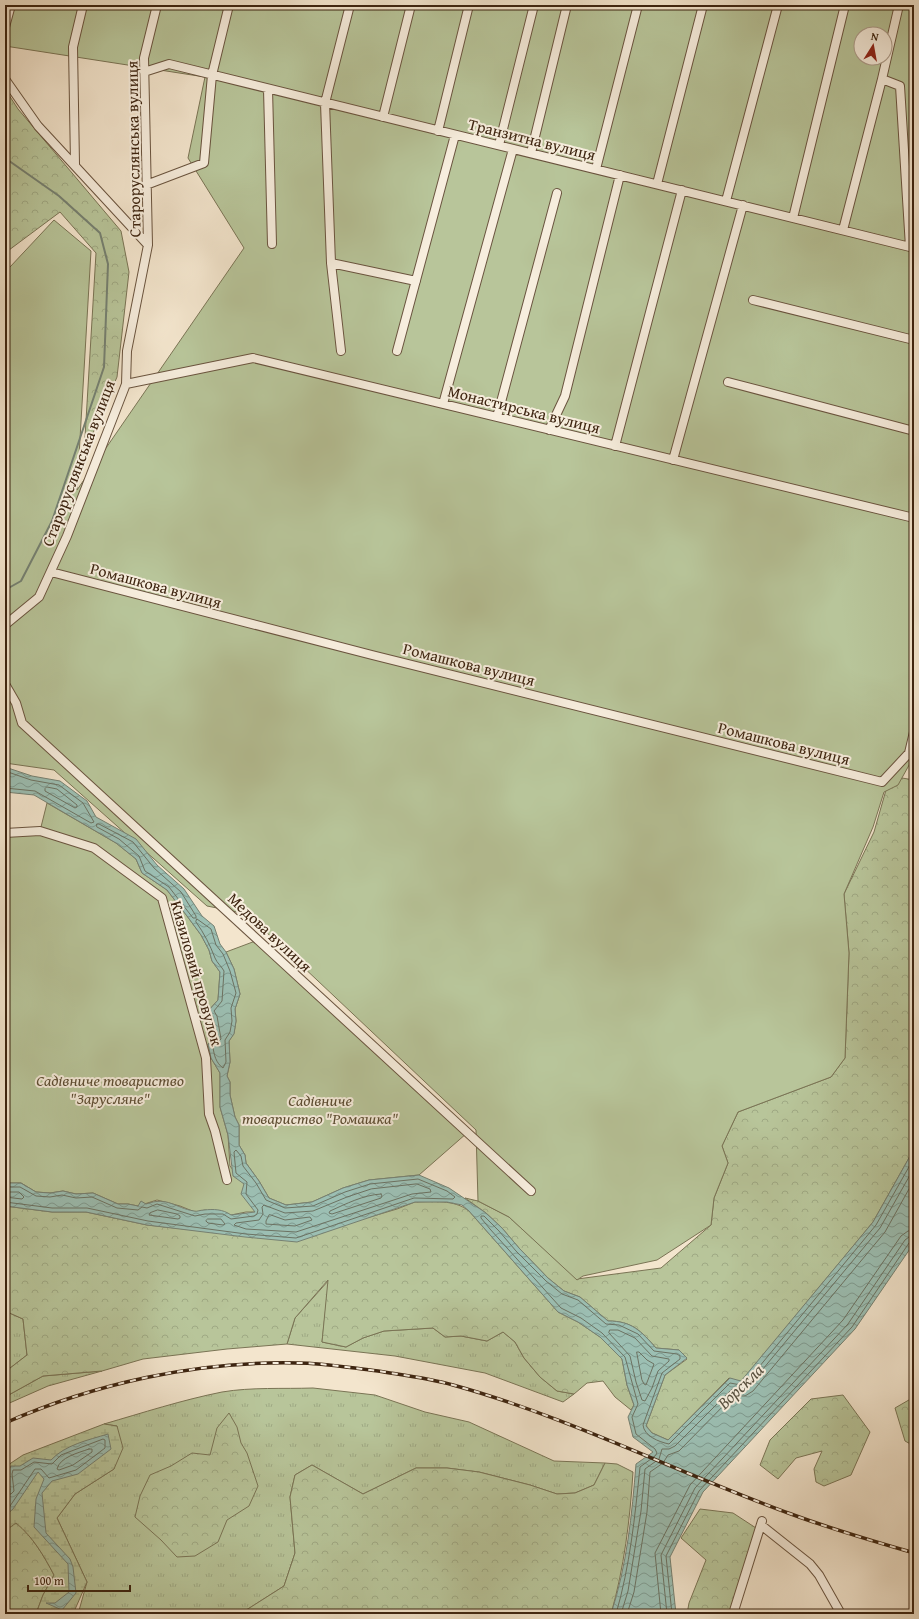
<svg xmlns="http://www.w3.org/2000/svg" width="919" height="1619" font-family="'Gentium Book Plus',serif">
  <defs>
    <pattern id="grass-tufts" width="24" height="20" patternUnits="userSpaceOnUse"><rect width="24" height="20" fill="#b8c59a"/><path d="M3 7l-1-3M5 7V3M7 7l1-3M15 17l-1-3M17 17v-4M19 17l1-3" fill="none" stroke="#9fa984"/></pattern>
    <pattern id="forest-crowns" width="20" height="18" patternUnits="userSpaceOnUse"><rect width="20" height="18" fill="#b8c59a"/><path d="M2 6a3 3 0 1 1 6 0M12 15a3 3 0 1 1 6 0" fill="none" stroke="#9fa984"/></pattern>
    <pattern id="wetland-marsh" width="20" height="14" patternUnits="userSpaceOnUse"><rect width="20" height="14" fill="#b8c59a"/><path d="M1 5h8M5 5V1M11 12h8M15 12V8" fill="none" stroke="#9fa984"/></pattern>
    <pattern id="water-waves" width="16" height="10" patternUnits="userSpaceOnUse"><rect width="16" height="10" fill="#9cbfb3"/><path d="M0 5q4-4 8 0t8 0" fill="none" stroke="#809b90"/></pattern>
  </defs>
  <rect width="100%" height="100%" fill="#f3e5cd"/>
  <filter id="stains"><feTurbulence type="fractalNoise" baseFrequency=".005" numOctaves="4"/><feColorMatrix values="0 0 0 0 .2 0 0 0 0 .09 0 0 0 0 .02 0 0 0 .5 -.17"/></filter>
  <radialGradient id="worn" r=".72"><stop offset=".6" stop-color="#630" stop-opacity="0"/><stop offset="1" stop-color="#630" stop-opacity=".3"/></radialGradient>
  <path fill="url(#grass-tufts)" stroke="#7a7455" d="M329,1280L322,1342L346,1347L363,1338L384,1331L433,1328L445,1337L461,1336L487,1341L503,1332L515,1342L524,1358L540,1377L557,1391L574,1394L563,1402L485,1373L395,1356L287,1344L295,1318Z
    M5,1311L23,1319L27,1355L5,1372Z
    M102,1371L48,1386L5,1405V1397L43,1376Z
    M313,1388L375,1395L425,1412L469,1422L554,1461L605,1463L594,1485L575,1493L557,1494L530,1485L479,1472L447,1468H416L363,1494L312,1465L295,1475L290,1497L295,1553L284,1586L240,1614H78L87,1582L57,1518L75,1494L114,1469L117,1426L104,1424C142,1413 182,1400 222,1392C252,1387 283,1389 313,1388Z"/>
  <path fill="url(#forest-crowns)" stroke="#7a7455" d="M5,89L18,109L121,231L129,272L117,377L84,454L96,253L60,212L5,253Z
    M890,776L914,780V879L912,889L914,903V1149L873,1222L741,1382L729,1378L668,1440L652,1433L646,1426L665,1375L687,1359L679,1350L656,1348C641,1331 632,1321 608,1321L580,1297L564,1291L548,1278L519,1248L502,1228L486,1213L465,1198L478,1201L509,1217L577,1279L661,1268L711,1225L714,1198L728,1163L722,1146L738,1112L831,1077L845,1058L849,953L844,894L874,832Z
    M415,1202C433,1202 454,1199 469,1211L558,1312L578,1322L600,1337L622,1359L627,1385L634,1405L631,1410L615,1397L603,1381L587,1383L574,1394L557,1391L540,1377L524,1358L515,1342L503,1332L487,1341L461,1336L445,1337L433,1328L384,1331L363,1338L346,1347L322,1342L328,1280L295,1318L287,1344L227,1349L143,1359L102,1371L43,1376L5,1397V1372L27,1355L23,1319L5,1311V1206L52,1212H86L147,1225L194,1230L370,1217L397,1209Z
    M843,1395L870,1432L851,1475L824,1486L816,1482L814,1469L822,1451L796,1458L778,1479L760,1465L770,1440L811,1399Z
    M914,1397V1446L905,1441L895,1408Z
    M229,1413L237,1427L241,1443L247,1453L258,1486L249,1506L227,1520L218,1542L195,1556L177,1557L161,1540L135,1517L140,1496L150,1475L171,1466L192,1453L210,1455L217,1428Z
    M605,1463L617,1464L633,1472C630,1520 624,1568 611,1614H240L284,1586L295,1553L290,1497L295,1475L312,1465L363,1494L416,1468H447L479,1472L530,1485L557,1494L575,1493L594,1485Z
    M700,1509L733,1513L756,1528L729,1614H687L689,1603L706,1560L681,1538Z
    M16,1522C33,1537 44,1556 54,1575L43,1595L37,1611L40,1614H5V1531Z"/>
  <path fill="url(#wetland-marsh)" stroke="#7a7455" d="M104,1424L117,1426L123,1448L114,1469L75,1494L57,1518L87,1582L73,1614H40L37,1611L43,1595L54,1575C44,1556 33,1537 16,1523L5,1531V1467L23,1455Z"/>
  <path fill="#b8c59a" stroke="#7a7455" fill-rule="evenodd" d="M5,5H914V753L913,758L898,785L884,792L873,827L844,894L849,953L845,1058L831,1077L738,1112L722,1146L728,1163L714,1198L711,1225L657,1260L583,1276L577,1280L509,1217L478,1201L476,1130L247,914L207,906L54,770L5,763V267H10L54,220L91,251L77,490L244,248L188,158L205,77L5,46ZM861,34H885V58H861Z
    M47,803L116,843L136,859L142,873L167,890L187,916L201,935L209,950L212,961L220,972L218,1000L209,1010L213,1017L217,1039L208,1044L211,1058L220,1073V1107L228,1135L230,1166L244,1184L255,1212H246L231,1215L205,1210L195,1212L180,1206L157,1200L138,1206L128,1204H118L93,1193L76,1194L63,1191L50,1193L36,1192L21,1183H5V833L40,831Z
    M258,940L467,1133L419,1175L369,1180L343,1188L312,1202L286,1205L269,1198L259,1181L246,1163L245,1155L239,1145V1125L235,1117L230,1095V1082L227,1076L230,1062L229,1041L234,1033L236,1021L235,1009L240,994L234,969L226,952Z"/>
  <path fill="url(#water-waves)" stroke="#768172" d="M5,767L32,776L60,781L87,801L96,817L136,839L157,865L184,889L202,916L214,926L220,944L226,952L234,969L240,994L235,1009L236,1021L234,1034L229,1041L230,1062L227,1076L230,1082V1095L235,1117L239,1125V1145L245,1155L246,1163L259,1181L269,1198L286,1205L312,1202L343,1188L369,1180L419,1175L449,1188L486,1213L502,1228L519,1248L548,1278L564,1291L580,1297L608,1321C632,1321 641,1331 656,1348L679,1350L687,1358L665,1375L646,1426L652,1433L668,1440L730,1378L741,1381L873,1222L914,1149V1243L855,1329L703,1492L670,1557L676,1614H611C627,1565 632,1514 636,1464L653,1452L633,1437L628,1417L634,1405L627,1385L622,1359L600,1337L578,1322L558,1312L469,1211L462,1205L447,1202H415L297,1242L245,1237L147,1225L86,1212H52L5,1206V1183H21L36,1192L50,1193L63,1191L76,1194L93,1193L118,1204H128L138,1206L141,1201L146,1204C168,1196 175,1208 194,1211C197,1212 200,1210 204,1210C213,1209 223,1209 231,1215L255,1212L241,1194L244,1184L233,1176L228,1135L220,1107V1073L211,1058L208,1044L217,1038L213,1017L209,1010L218,1000L220,972L212,961L209,950L201,935L187,916L167,890L142,873L136,859L116,843L34,795L5,792Z
    M108,1434L111,1449L78,1474L52,1481L42,1493L46,1533L70,1559L73,1567L76,1593L62,1610L46,1603H55L69,1592L68,1564L34,1527L36,1499L44,1479L38,1472L13,1509L5,1516V1490H10L7,1473L11,1466H20L33,1458L51,1460C65,1445 88,1440 108,1434Z"/>
  <g fill="none" stroke-linecap="round" stroke-linejoin="round">
    <path stroke="#6c7262" stroke-width="1" d="M5,771L31,780L59,785L83,803L94,822L91,823L35,791L5,788
      M47,787L57,789L77,805V807L75,808L45,791V789Z
      M97,824H99L133,842L154,868L181,892L196,916V918H193L169,887L145,871L139,856L119,839L97,827Z
      M197,919L211,929L216,945L223,954L230,971L236,993L231,1008L232,1021L230,1032L225,1040L226,1062L223,1068C216,1063 214,1055 213,1047L221,1039L217,1016L214,1011L222,1001L224,971C222,967 217,963 215,958C210,945 204,933 196,922Z
      M417,1184L430,1189L431,1192L412,1194L296,1232L246,1229L234,1225L236,1223L259,1220L263,1214L262,1207L264,1205L285,1213L313,1211L347,1197L371,1189Z
      M5,1187H20L36,1196L50,1197L62,1195L76,1198L92,1197L117,1208L138,1210L142,1207L147,1208L157,1204L195,1216L205,1214H223L231,1219L254,1216L257,1214L258,1210L246,1194L247,1182L236,1173L234,1152L236,1150L241,1156L243,1166L256,1183L266,1200L285,1208L313,1206L345,1192L370,1184L418,1179L447,1191L455,1197L453,1199L414,1198L296,1238L246,1234L148,1221L87,1208H52L5,1202
      M5,1192H19L24,1197L22,1199L5,1197
      M381,1194L382,1196L381,1198L332,1214L329,1213L330,1211C346,1204 363,1195 381,1194Z
      M158,1210L177,1214L180,1216V1218L178,1219L149,1215L150,1213Z
      M271,1215L285,1220L310,1217L312,1220L295,1226L266,1224V1221L269,1215Z
      M208,1219H221L225,1224L223,1225L208,1223L206,1221Z
      M610,1330H618L635,1338L652,1356L669,1359V1361L658,1371L652,1388L645,1401L642,1400L636,1382L630,1356L609,1333Z
      M637,1352H639L647,1360L654,1364L646,1385L644,1384L642,1380Z
      M89,1449H92V1452L73,1465L59,1470L57,1469C60,1457 78,1453 89,1449Z
      M5,1494H11L14,1491L12,1474L13,1470H21L34,1462L52,1464L61,1455L103,1439L105,1440V1448L76,1470L49,1478L41,1469H35L10,1506L5,1511
      M616,1614C630,1566 635,1516 640,1467L655,1456L657,1453L655,1449L636,1434L632,1417L638,1404L625,1357L602,1333L581,1318L561,1308L490,1229L481,1218V1216H484L499,1231L516,1251L546,1281L562,1294L578,1300L606,1324L619,1325L638,1334L654,1351L677,1354L680,1356V1359L662,1373L643,1425C644,1436 659,1442 669,1444L730,1383L741,1385L745,1384L876,1225L914,1158
      M621,1614L628,1591L641,1511L645,1469L659,1459L662,1449H669L675,1446L732,1389L742,1390L748,1387L880,1228L914,1168
      M627,1614L634,1592L647,1512L650,1472L663,1463L668,1455L679,1451L733,1396H745L753,1391L885,1232L914,1180
      M661,1614L655,1553L690,1485L843,1320L901,1236L908,1231L914,1230
      M667,1614L661,1555L695,1488L848,1324L905,1240L909,1237L914,1236
      M672,1614L666,1556L699,1491L852,1327L909,1243L914,1242"/>
    <path stroke="#768172" stroke-width="2" d="M5,158L59,196L100,233L108,264L104,367L52,521L21,581L5,590"/>
    <defs>
      <path id="minor" d="M899,5L882,79L900,86L910,247
        M5,27L11,5
        M144,72L169,64L914,248
        M5,79L38,126L148,245L127,351L126,384L67,536L39,597L5,625
        M268,89L272,244
        M383,117L411,5
        M438,131L469,5
        M499,145L534,5
        M531,153L567,5
        M75,164L73,47L83,5
        M596,169L638,5
        M657,184L703,5
        M146,185L204,163L212,75L229,5
        M726,201L778,5
        M793,218L845,5
        M843,230L882,79
        M148,245L144,58L157,5
        M331,263L416,281
        M753,300L914,340
        M341,351L331,263L325,103L350,5
        M397,351L455,135
        M728,382L914,431
        M126,384L253,358L914,518
        M443,404L513,149
        M497,417L557,193
        M549,430L565,396L620,175
        M615,446L682,190
        M673,460L743,205
        M51,572L372,655L882,782L909,753L914,732
        M5,684L16,703L22,723L531,1191
        M5,833L40,831L94,848L162,898L206,1058L209,1114L215,1131L227,1180
        M761,1525L810,1564L819,1575L841,1614
        M733,1614L762,1521"/>
    </defs>
    <use href="#minor" stroke="#6a543f" stroke-width="10"/>
    <use href="#minor" stroke="#f7eede" stroke-width="8"/>
    <defs>
      <path id="rail" d="M5,1423C96,1383 197,1361 297,1363C324,1363 351,1368 378,1371C402,1375 428,1378 453,1385C569,1417 678,1473 791,1514C831,1529 873,1541 914,1553"/>
    </defs>
    <use href="#rail" stroke="#3d2410" stroke-width="3.5"/>
    <use href="#rail" stroke="#f7eede" stroke-width="2" stroke-dasharray="6" stroke-linecap="butt"/>
  </g>
  <g text-anchor="middle" dominant-baseline="central" stroke-width="4" stroke-linejoin="round" paint-order="stroke">
    <g font-size="16" fill="#3d2410" stroke="#f7eede">
      <text transform="translate(532 139) rotate(14)">Транзитна вулиця</text>
      <text transform="translate(133 149) rotate(-91)">Староруслянська вулиця</text>
      <text transform="translate(524 409) rotate(14)">Монастирська вулиця</text>
      <text transform="translate(78 463) rotate(-69)">Староруслянська вулиця</text>
      <text transform="translate(156 585) rotate(15)">Ромашкова вулиця</text>
      <text transform="translate(469 664) rotate(14)">Ромашкова вулиця</text>
      <text transform="translate(784 743) rotate(14)">Ромашкова вулиця</text>
      <text transform="translate(270 932) rotate(43)">Медова вулиця</text>
      <text transform="translate(197 973) rotate(74)">Кизиловий провулок</text>
    </g>
    <g font-size="16" font-style="italic" fill="#5c4c32" stroke="#f7eede">
      <text x="110" y="1080">Садівниче товариство<tspan x="110" dy="18">"Зарусляне"</tspan></text>
      <text x="320" y="1100">Садівниче<tspan x="320" dy="18">товариство "Ромашка"</tspan></text>
    </g>
    <g font-size="17" font-style="italic" fill="#5a5241" stroke="#f7eede">
      <text transform="translate(740 1386) rotate(-44)">Ворскла</text>
    </g>
  </g>
  <rect width="919" height="1619" fill="none" stroke="#f3e5cd" stroke-width="20"/>
  <rect x="6" y="6" width="907" height="1607" fill="none" stroke="#3d2410" stroke-width="2"/>
  <rect x="10" y="10" width="899" height="1599" fill="none" stroke="#3d2410"/>
  <g transform="translate(873 46) rotate(11)"><circle r="19" fill="#f7eede" stroke="#ad9d8c"/>
  <path d="M0-3L7 15L0 10L-7 15Z" fill="#8f2418"/>
  <text y="-6" font-size="11" font-weight="bold" text-anchor="middle" fill="#3d2410">N</text>
  </g>
  <path d="M28 1585v6h102v-6" fill="none" stroke="#3d2410" stroke-width="2"/>
  <text x="34" y="1585" font-size="12" fill="#3d2410" stroke="#f7eede" stroke-width="3" paint-order="stroke">100 m</text>
  <rect width="100%" height="100%" filter="url(#stains)"/>
  <rect width="100%" height="100%" fill="url(#worn)"/>
</svg>
